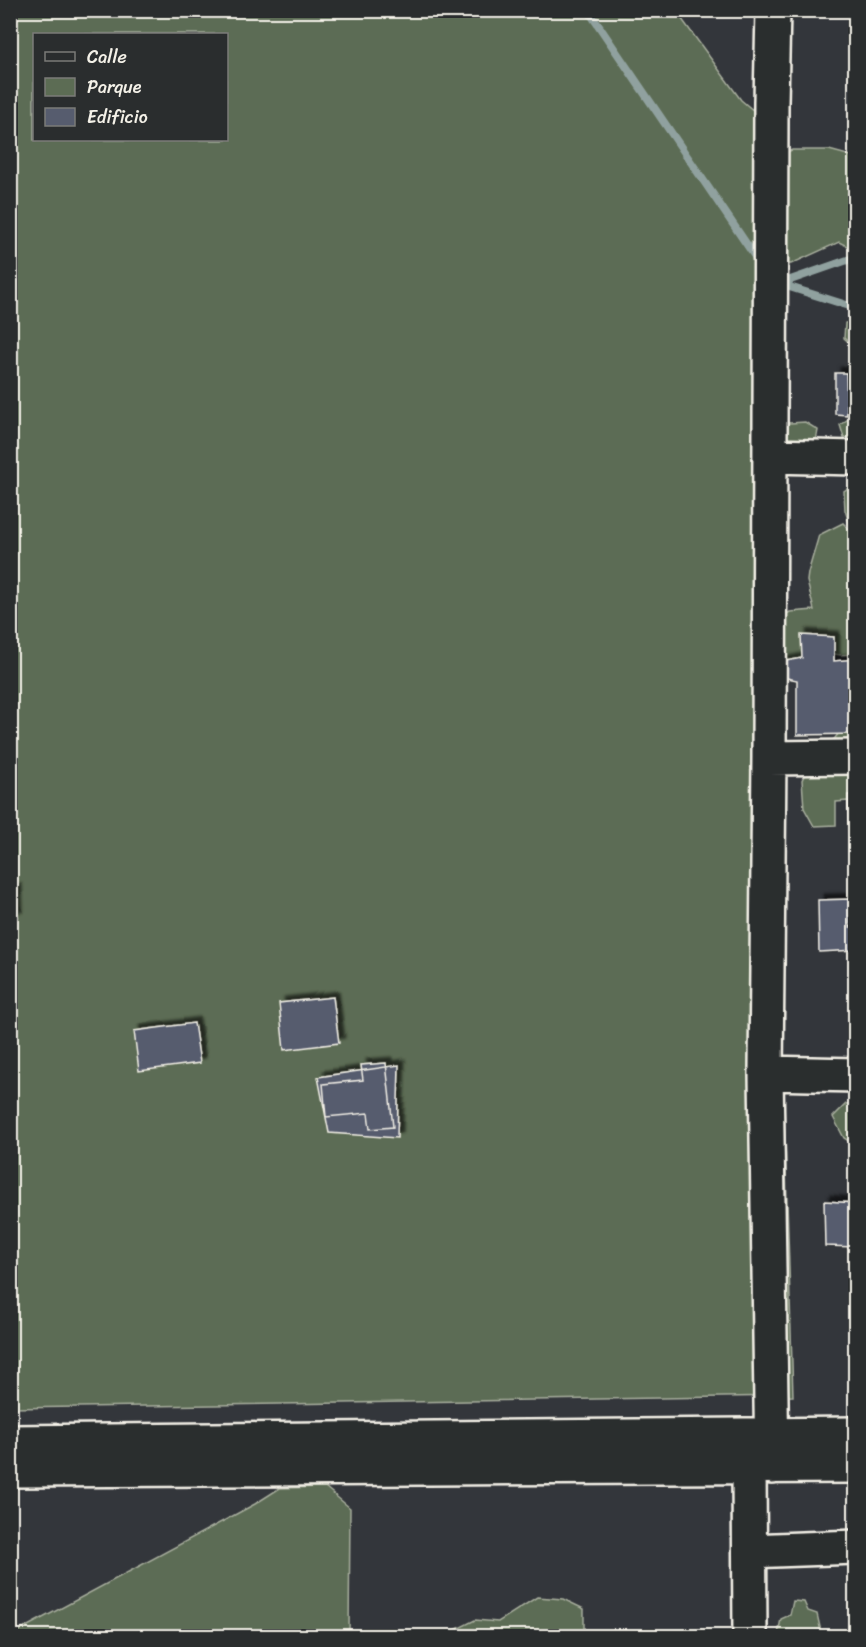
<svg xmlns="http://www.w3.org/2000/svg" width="866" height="1647" font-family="Sriracha,sans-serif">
  <defs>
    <filter id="shadow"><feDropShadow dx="5.5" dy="-5.5" stdDeviation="1.5" flood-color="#0009"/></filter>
  </defs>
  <rect width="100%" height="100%" fill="#33363b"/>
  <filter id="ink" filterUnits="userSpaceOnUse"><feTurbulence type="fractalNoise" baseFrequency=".0167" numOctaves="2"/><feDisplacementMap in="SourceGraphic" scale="12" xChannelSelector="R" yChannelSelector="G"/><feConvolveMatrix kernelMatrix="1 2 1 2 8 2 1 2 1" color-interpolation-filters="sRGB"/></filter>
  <g filter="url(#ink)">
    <path fill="#5c6c54" stroke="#a8ae9e" stroke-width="1.5" fill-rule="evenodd" d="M10,11H676L741,100L762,118L768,160L792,150H829L855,157V250L839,242L791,264L758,261L776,621L790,612L814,610L807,581L808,573L819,535L843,523L852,532L845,510L844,491L856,483V534H854L856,536L855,654L840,655L819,651L794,678L770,649L793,1396L11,1408ZM34,34H226V140H34Z
      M855,321H856L855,348L844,338L845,323Z
      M855,414V437L844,438L840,425Z
      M777,421L790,423L805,422L818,430L816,441L783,440Z
      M855,714V804L848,801L836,802V825L814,826L804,808L802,780L814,754L835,738Z
      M855,1103H856L855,1145L844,1138L833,1117L846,1104Z
      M325,1487L350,1508L349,1636H11V1635L255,1504L280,1488Z
      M537,1597L563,1599L584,1609V1636H446L447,1634L475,1620L498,1622Z
      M793,1601L804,1602L808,1611L817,1614L822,1636H767L778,1634L781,1619L790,1615Z"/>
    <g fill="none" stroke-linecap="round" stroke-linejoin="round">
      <path stroke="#90a19f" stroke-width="8" d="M588,10L758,261
        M779,284L856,257
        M780,284L856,308"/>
    </g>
    <path fill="#565c6e" stroke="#f4f1e8" stroke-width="1.5" filter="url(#shadow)" d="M835,373H846L847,415L835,414Z
      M801,635L834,637V661L856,659V734L797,735V680L782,677L781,662L802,658Z
      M848,795H856V850H849Z
      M10,890H16L17,917H10Z
      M851,899L850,927H856V950L819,952L818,900Z
      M333,997L339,1043L284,1050L279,1003Z
      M194,1023L200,1063L139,1071L134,1031Z
      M386,1063L393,1127L370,1129L368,1113L326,1117L323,1084L363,1080L361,1065Z
      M399,1065L397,1138L329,1133L318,1077Z
      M824,1201L856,1203V1247L825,1246Z"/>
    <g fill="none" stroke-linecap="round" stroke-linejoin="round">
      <defs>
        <path id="minor" d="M770,456L856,458
          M769,758L856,757
          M766,1073L856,1075
          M10,1442L856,1434
          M749,1467L750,1636
          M772,1467L766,1073L769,758L771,102L773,10
          M10,1470L856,1466
          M750,1551L856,1547"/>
      </defs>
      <use href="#minor" stroke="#f4f1e8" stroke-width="38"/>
      <use href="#minor" stroke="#2a2d2e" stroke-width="33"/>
    </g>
  </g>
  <rect width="866" height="1647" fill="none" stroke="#2a2d2e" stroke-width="36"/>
  <rect x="18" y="18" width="830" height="1611" fill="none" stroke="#f4f1e8" stroke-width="2" filter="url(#ink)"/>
  <rect x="33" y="33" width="195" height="108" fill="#2a2d2e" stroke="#7b7b78" stroke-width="1.5"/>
  <rect x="45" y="52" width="30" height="9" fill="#2a2d2e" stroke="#7b7b78" stroke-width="1.5"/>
  <text x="87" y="63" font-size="18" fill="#f4f1e8">Calle</text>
  <rect x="45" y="78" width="30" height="18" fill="#5c6c54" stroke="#7b7b78" stroke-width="1.5"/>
  <text x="87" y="93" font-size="18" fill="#f4f1e8">Parque</text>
  <rect x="45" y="108" width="30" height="18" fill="#565c6e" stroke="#7b7b78" stroke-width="1.5"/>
  <text x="87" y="123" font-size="18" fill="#f4f1e8">Edificio</text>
</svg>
